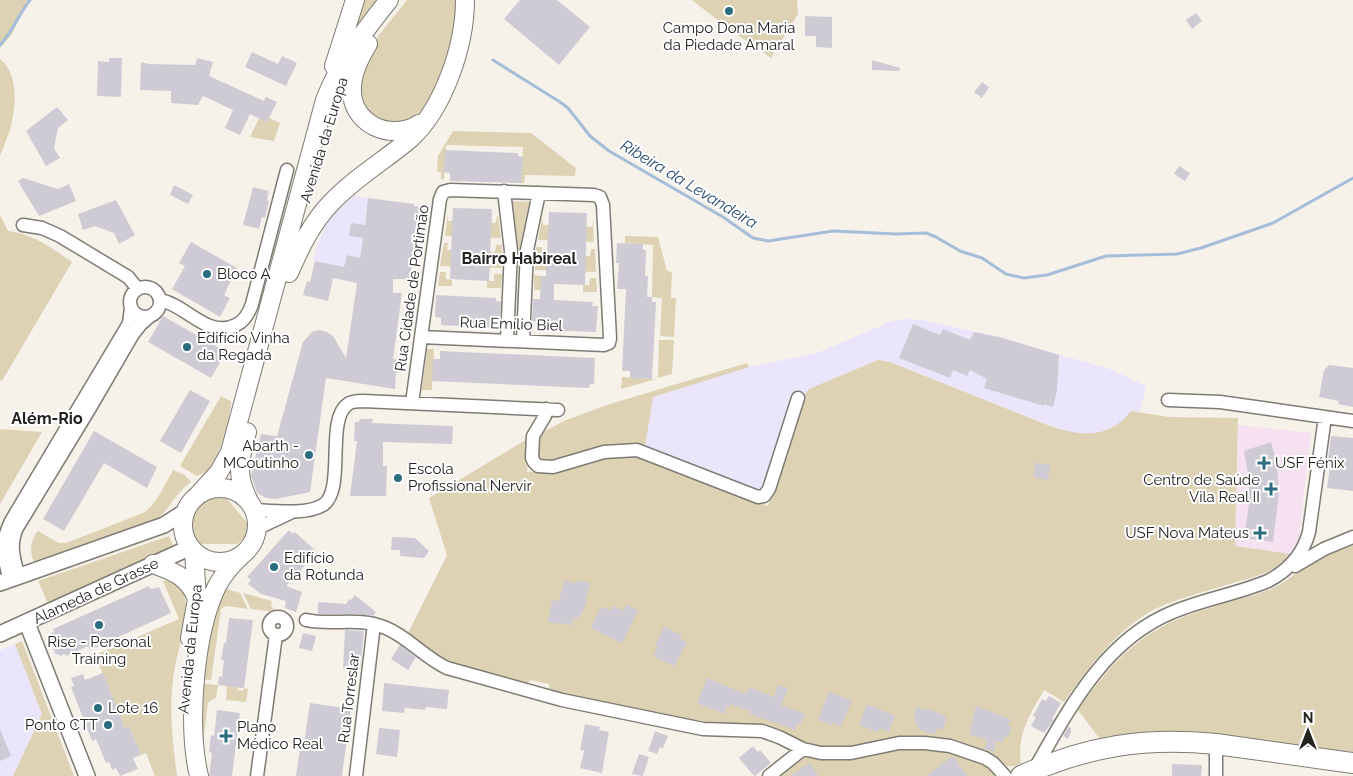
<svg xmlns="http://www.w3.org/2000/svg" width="1353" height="776" font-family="Raleway,sans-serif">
  <rect width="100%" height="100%" fill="#f6f2ea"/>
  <path fill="#eae5fb" d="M353,195L368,198L360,259L347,255L344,268L313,260L318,243L325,226L337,210Z
    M905,319L922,320L999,337L1110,369L1146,386L1140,412L1131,411L1120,423L1104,431L1092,434L1070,432L1045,424L890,362L878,360L809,389L766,489L759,495L645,447L652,397L749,367L817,353L892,321Z
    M15,644L42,714L13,776H0V650Z"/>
  <path fill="#f6e1f0" d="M1238,425L1311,433L1298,548L1291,554L1235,546Z"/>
  <path fill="#ddd2b3" d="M0,0H32L23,10L12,34L0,48Z
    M361,0H378L367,14L350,42Z
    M407,0H458L447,72L419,117L398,126L372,117L362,104L359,87L369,51L379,35Z
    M692,0H797L798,14L771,58L729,29Z
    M0,59C20,74 16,112 9,133C6,141 3,148 0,156Z
    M259,118L267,122L269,118L280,123L274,141L250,137Z
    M453,131L531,133L576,168L575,176L525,175L524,183H521L523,147L446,145L444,179H441V172H437L438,156Z
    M509,201L533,202L522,261L515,260Z
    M448,214V221H455L496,223L497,216H498L501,238L445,236Z
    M0,215L8,231C33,234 52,248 72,262L2,381L0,380Z
    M542,218L543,225L592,227L593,220L594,242L538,240Z
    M625,236L658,237L667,271L672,272L671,298H676L674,337L660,336L662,298L652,297L653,245L625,243Z
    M444,243H448L447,250H454L495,252L496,245H502V268L440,266Z
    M536,247H542V254L590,256L591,249H595L596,272L535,270Z
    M440,272H446V279L452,280V286H438Z
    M494,274H502L501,288H487V281H494Z
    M534,275L541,276V283L548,290H534Z
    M590,278H596L597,292H583V285H589Z
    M659,340H674L672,374L658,378Z
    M427,349H434L432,390H422Z
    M878,360L890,362L1045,424C1077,436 1108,441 1131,411L1169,417L1238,418L1235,546L1291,554C1285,559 1279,565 1273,569C1261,576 1247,579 1233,583C1210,590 1187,596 1164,605C1120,624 1091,664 1064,702L1044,690C1030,715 1017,733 1021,763C1013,768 1008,767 1000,763L1001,761L985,751L983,755L966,746L836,749L807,743L776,730L676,718L550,692L549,684L531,680L525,685L450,665L407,635L447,555L429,498L529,438L527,472L554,470L608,455L647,456L768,506L802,398L809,389Z
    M747,363L749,367L653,397L645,447L549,463L538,460L537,435L566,420L610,404Z
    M622,377L656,379L621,389Z
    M221,396L231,401C231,418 219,459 208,470C205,473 200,474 197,476L180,466Z
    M0,429L42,432L0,504Z
    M173,470L185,475L191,482C175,493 169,511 154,522L35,564C29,554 30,540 38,531L59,543H66L143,513C157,504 165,484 173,470Z
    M213,494L224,495L248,524C248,533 245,539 237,544H198C179,525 191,501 213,494Z
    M169,536L175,550L49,606L38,581Z
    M1353,545V755C1293,746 1229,732 1168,731C1145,731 1122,735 1099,738L1078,710C1112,661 1142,629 1200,611C1222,603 1247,598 1269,590C1284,584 1295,573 1308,565C1322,557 1338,551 1353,545Z
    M163,581C173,580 181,584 184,594C191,620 175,654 173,680C169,712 173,745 177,776H155L146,753L141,755L129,726L125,728L95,655L179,619Z
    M221,587L240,593L248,609L226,606L221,609L211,680L201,679L205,648Z
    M243,593L272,601L271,605L276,612L251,609Z
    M22,641L74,776H13L42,714L15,644Z
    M200,683L218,685L216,698L211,700L208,703L202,751Z
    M227,686L238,687V690L243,691L244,688L248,689L246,702L226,700Z
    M901,748C934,748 971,749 995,774L993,776H775L804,756L841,760L865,757Z"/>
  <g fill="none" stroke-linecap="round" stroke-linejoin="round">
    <path stroke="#a5bdd8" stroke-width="3" d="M0,45C14,30 18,15 30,0
      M493,60L560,102L568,108L590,136L609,151L723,217L753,238L768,241L833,231L896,234L926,233L936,237L960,251L982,258L1006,274L1024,278L1047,275L1106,256L1177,254L1201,248L1273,223L1353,178"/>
  </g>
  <path fill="#cecbd4" d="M520,0H557L590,27L559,65L504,19Z
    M1196,13L1202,21L1192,29L1186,20Z
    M805,16L832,17V48L816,47V36H805Z
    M252,52L278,64L282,56L297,63L286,86L245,67Z
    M109,58H122L121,97L97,96L98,61L109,62Z
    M197,58L213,62L209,76L264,101L266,97L277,102L267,122L250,114L240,135L225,128L233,110L203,96L198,105L171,103V91L140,90L141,62L149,64L195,65Z
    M872,60L900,68L899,71L872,70Z
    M982,82L989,87L982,98L974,92Z
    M57,107L68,120L58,128L54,148L60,158L46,166L26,131Z
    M445,150L518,153V156L523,157L521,183L450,181V173L444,172Z
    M1179,166L1190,173L1185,181L1174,174Z
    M23,178L58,189L69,184L76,201L39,216L18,181Z
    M174,185L193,195L188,204L170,195Z
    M253,187L269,191L267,200L269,201L265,218L262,217L259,229L243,225Z
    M368,198L414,204V206L420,207L410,279H393V293H402L393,359L402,361L401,369H399L398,373H396L395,389L326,378L310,492L276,499L266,498L257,493L251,475L261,434L277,436L303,342L312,332L319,330L327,332L333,336L346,358L357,283L333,278L328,301L303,295L307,281L310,282L315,261L344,267L347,255L360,258L363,238L349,236L351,223L365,225Z
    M116,200L135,235L119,244L114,233L95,226L83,230L78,214Z
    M453,208L492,209L489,281L450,279Z
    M549,212L587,213L585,285L554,284V300L593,302L592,306H598L596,332L538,330V322L532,321L533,299H540L541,276H546Z
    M191,242L237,268L224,295L230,298L220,317L172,289L185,266L179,263Z
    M617,243L643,244V250H646L645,276H648L647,297H652V302H656L652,379L630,378V371H622L626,289H617L619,263H616Z
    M436,295L496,298V301L501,302L499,328L441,325V318L435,317Z
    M163,316L226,352L211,378L148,342Z
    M913,324L940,335L943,329L970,340L974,332L999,337L1059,355L1057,390L1053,407L1044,404V406L984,388L987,379L970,370L967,376L953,370L950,378L899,358Z
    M440,351L595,358L594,384H590L589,388L432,381L433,359H440Z
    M1329,365L1353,368V407L1338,404L1339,401L1319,397L1324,370Z
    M190,390L210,401L181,453L160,441Z
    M360,419H373L372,423L451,426L453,427L452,444L383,442V466H387L386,496H350L357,441H354L355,422H359Z
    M94,431L157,467L147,488L104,463L64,531L43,519Z
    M1331,436L1353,438V491L1327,488L1330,466H1327Z
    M1271,442L1277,464L1279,493L1273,542L1244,538L1249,504V480L1244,451Z
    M1035,463L1050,465L1048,480L1033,477Z
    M289,530L293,534L295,532L317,552L286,586L302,592L296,612L285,608L286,601L261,594L248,584L251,580L247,577Z
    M392,537L415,538L429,551L424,558L400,556V550H391Z
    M564,580L576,583L577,580L590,583L584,610L578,618L573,619L572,625L548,622L552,600L559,601Z
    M149,586L151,589L159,587L171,613L90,650L88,646L66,656L65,654L60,656L58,654L56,655L49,638L51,637L50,634L54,632L53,629Z
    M355,595L376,612L373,616L356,614H318V602L346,604L349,599L351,600Z
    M613,605L624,611L626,605L638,610L622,643L591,628L601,607L611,610Z
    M229,618L253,620L244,688L218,685L219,676L222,677L224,660H221L224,643H226Z
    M664,626L682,636L680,639L687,642L674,666L653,656L658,647L655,645Z
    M345,630L364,631L360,669L343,668Z
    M303,633L316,636L312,651L299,648Z
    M400,645L416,657L408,670L391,659Z
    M103,673L125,728L129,726L141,755L133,758L138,769L120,776L116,768L112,770L109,762L106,763L96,739L92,741L71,687L74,686L71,678L83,674L85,680Z
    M707,678L746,694L749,687L774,697L778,685L788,688L781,705L805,714L800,725L797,724L795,730L750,714L751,712L731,704L729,707L727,706L724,714L697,703Z
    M384,683L449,690L447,709L426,707L425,710L405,708L404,713L382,711Z
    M829,692L852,701L841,726L833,723L832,725L818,720Z
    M1049,696L1061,703L1052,719L1054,720L1044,733L1031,726L1036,717L1033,716L1042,699L1046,701Z
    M310,703L351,709L342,776H296L301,742L304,743Z
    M867,704L895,716L889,732L879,728L878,732L859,725Z
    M976,706L1010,719L1008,726L1012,727L1008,737L1005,736L1002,743L996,741L994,752L985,749L986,739L969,735Z
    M917,707L926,710L927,708L947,717L943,730L937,728L935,735L920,730L915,723L914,716Z
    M217,710L240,713L232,776H209L212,753L209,752L211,735L214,736Z
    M585,724L600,727L599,730L609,732L602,773L580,768L584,751L580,750Z
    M1068,727L1071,728V732L1068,739L1063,736Z
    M379,728L400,730L397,757L376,754Z
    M0,729L11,756L0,761Z
    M655,731L668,736L663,748L660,747L657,754L648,751Z
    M753,746L758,752L760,750L771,763L755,776H754L739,758Z
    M639,754L649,757L643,776L632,774Z
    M953,756L968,776H926Z
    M810,763L818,776H790Z
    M1172,764L1202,765L1201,776H1172Z"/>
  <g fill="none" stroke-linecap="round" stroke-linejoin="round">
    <defs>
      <path id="minor" d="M504,191L511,251L507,340
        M23,225L42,228L60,236L128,277L138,289
        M130 302a15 15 0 1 1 30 0a15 15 0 1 1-30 0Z
        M160,300C187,305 207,339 236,325C245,321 249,313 252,304L287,170
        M523,341L527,250L539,193
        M1168,400L1220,402L1353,421
        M412,403L440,199L443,192L450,190L594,195L600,197L603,205L610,338L609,343L604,345L421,337
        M546,409L545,416L533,436L532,458L534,462L538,466L553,467L604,452L637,450L758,497L764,496L769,489L798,398
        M255,510C273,511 307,515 323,505C346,490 325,419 348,404C352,401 358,401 363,401L558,410
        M258,528L290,513
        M1295,566L1324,549L1353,537
        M19,577C14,560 9,545 17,528L90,408L133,334L141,324L149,317
        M10,580C3,556 0,544 11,521L125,330L129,323L131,308
        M269 626a9 9 0 1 1 18 0a9 9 0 1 1-18 0Z
        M306,620C333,626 358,616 386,628C408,637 425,658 447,668L562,700L703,729L762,731L779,737L803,749L821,753H851L899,743H925L950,746L985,758L993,763L1005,776
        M1216,744V776
        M1034,770C1069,709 1104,640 1173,612C1204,599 1237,594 1268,581C1289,570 1303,555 1309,532L1325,417
        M257,776L276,635
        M356,776L374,624
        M769,776L803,749"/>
      <path id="tertiary" d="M0,583L164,525L186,511
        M27,623L87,776
        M0,634L191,547"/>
      <path id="secondary" d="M368,44C360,57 352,73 352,88C350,124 391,142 419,124
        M334,66L355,0
        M289,273C300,248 311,224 330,204C353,179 384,161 410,139C444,108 465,45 465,0
        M247,432C240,459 235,473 248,499
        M183 525a37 37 0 1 1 74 0a37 37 0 1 1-74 0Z
        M198,495L219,472L230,452L325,100C339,63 365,30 389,0
        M153,564C174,572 188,576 197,599
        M190,638L197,599L194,551
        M199,776C187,726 194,633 217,586C223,575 232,564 241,556"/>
      <path id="primary" d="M1021,776C1086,746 1145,737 1216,744L1353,763"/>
    </defs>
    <use href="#minor" stroke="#7e7b74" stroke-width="15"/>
    <use href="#tertiary" stroke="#7e7b74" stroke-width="18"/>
    <use href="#secondary" stroke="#7e7b74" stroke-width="20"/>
    <use href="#primary" stroke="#7e7b74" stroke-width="22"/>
    <use href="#minor" stroke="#fff" stroke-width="12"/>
    <use href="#tertiary" stroke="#fff" stroke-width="15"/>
    <use href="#secondary" stroke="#fff" stroke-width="18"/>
    <use href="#primary" stroke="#fff" stroke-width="20"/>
  </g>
  <g fill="#2b6c7f" stroke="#fff" stroke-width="2">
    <circle cx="729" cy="11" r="5"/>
    <circle cx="207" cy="274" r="5"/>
    <circle cx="187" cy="347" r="5"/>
    <circle cx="309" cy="455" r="5"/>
    <path d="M1261.5 455.5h5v5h5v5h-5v5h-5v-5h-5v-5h5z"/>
    <circle cx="398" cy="478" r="5"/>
    <path d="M1268.5 481.5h5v5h5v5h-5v5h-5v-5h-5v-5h5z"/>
    <path d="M1257.5 525.5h5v5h5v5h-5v5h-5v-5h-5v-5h5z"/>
    <circle cx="274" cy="567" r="5"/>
    <circle cx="99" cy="625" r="5"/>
    <circle cx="98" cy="708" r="5"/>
    <circle cx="108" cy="725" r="5"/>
    <path d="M223.5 728.5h5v5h5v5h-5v5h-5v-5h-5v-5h5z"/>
  </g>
  <g text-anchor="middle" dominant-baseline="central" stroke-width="4" stroke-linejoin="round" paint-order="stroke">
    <g font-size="15" fill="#24221f" stroke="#fff" text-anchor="start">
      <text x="729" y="28" text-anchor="middle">Campo Dona Maria<tspan x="729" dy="17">da Piedade Amaral</tspan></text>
      <text x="217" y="274">Bloco A</text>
      <text x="197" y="338">Edifício Vinha<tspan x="197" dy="17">da Regada</tspan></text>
      <text x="299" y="446" text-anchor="end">Abarth -<tspan x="299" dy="17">MCoutinho</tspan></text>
      <text x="1275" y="463">USF Fénix</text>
      <text x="408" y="469">Escola<tspan x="408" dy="17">Profissional Nervir</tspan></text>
      <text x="1260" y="480" text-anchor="end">Centro de Saúde<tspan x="1260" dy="17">Vila Real II</tspan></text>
      <text x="1249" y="533" text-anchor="end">USF Nova Mateus</text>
      <text x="284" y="558">Edifício<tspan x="284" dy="17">da Rotunda</tspan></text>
      <text x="99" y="642" text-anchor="middle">Rise - Personal<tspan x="99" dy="17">Training</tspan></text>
      <text x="108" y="708">Lote 16</text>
      <text x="98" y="725" text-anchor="end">Ponto CTT</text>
      <text x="237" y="727">Plano<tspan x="237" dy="17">Médico Real</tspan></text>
    </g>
    <g font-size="15" fill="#24221f" stroke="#fff">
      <text transform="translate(324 140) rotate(-73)">Avenida da Europa</text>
      <text transform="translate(412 288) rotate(-82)">Rua Cidade de Portimão</text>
      <text transform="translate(511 324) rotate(2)">Rua Emílio Biel</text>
      <text transform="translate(96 591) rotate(-25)">Alameda de Grasse</text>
      <text transform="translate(190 649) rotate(-84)">Avenida da Europa</text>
      <text transform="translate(349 698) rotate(-83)">Rua Torreslar</text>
    </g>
    <g font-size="16" font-style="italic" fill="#294c73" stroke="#fff">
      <text transform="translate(689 184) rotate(31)">Ribeira da Levandeira</text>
    </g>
    <g font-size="16" font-weight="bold" fill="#24221f" stroke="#fff">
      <text x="519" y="258">Bairro Habireal</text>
      <text x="47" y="418">Além-Rio</text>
    </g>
  </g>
  <g transform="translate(1308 731)" stroke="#ffffff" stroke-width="4" paint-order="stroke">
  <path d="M0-4L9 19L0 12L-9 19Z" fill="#24221f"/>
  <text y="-8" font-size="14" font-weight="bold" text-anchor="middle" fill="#24221f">N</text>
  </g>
</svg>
